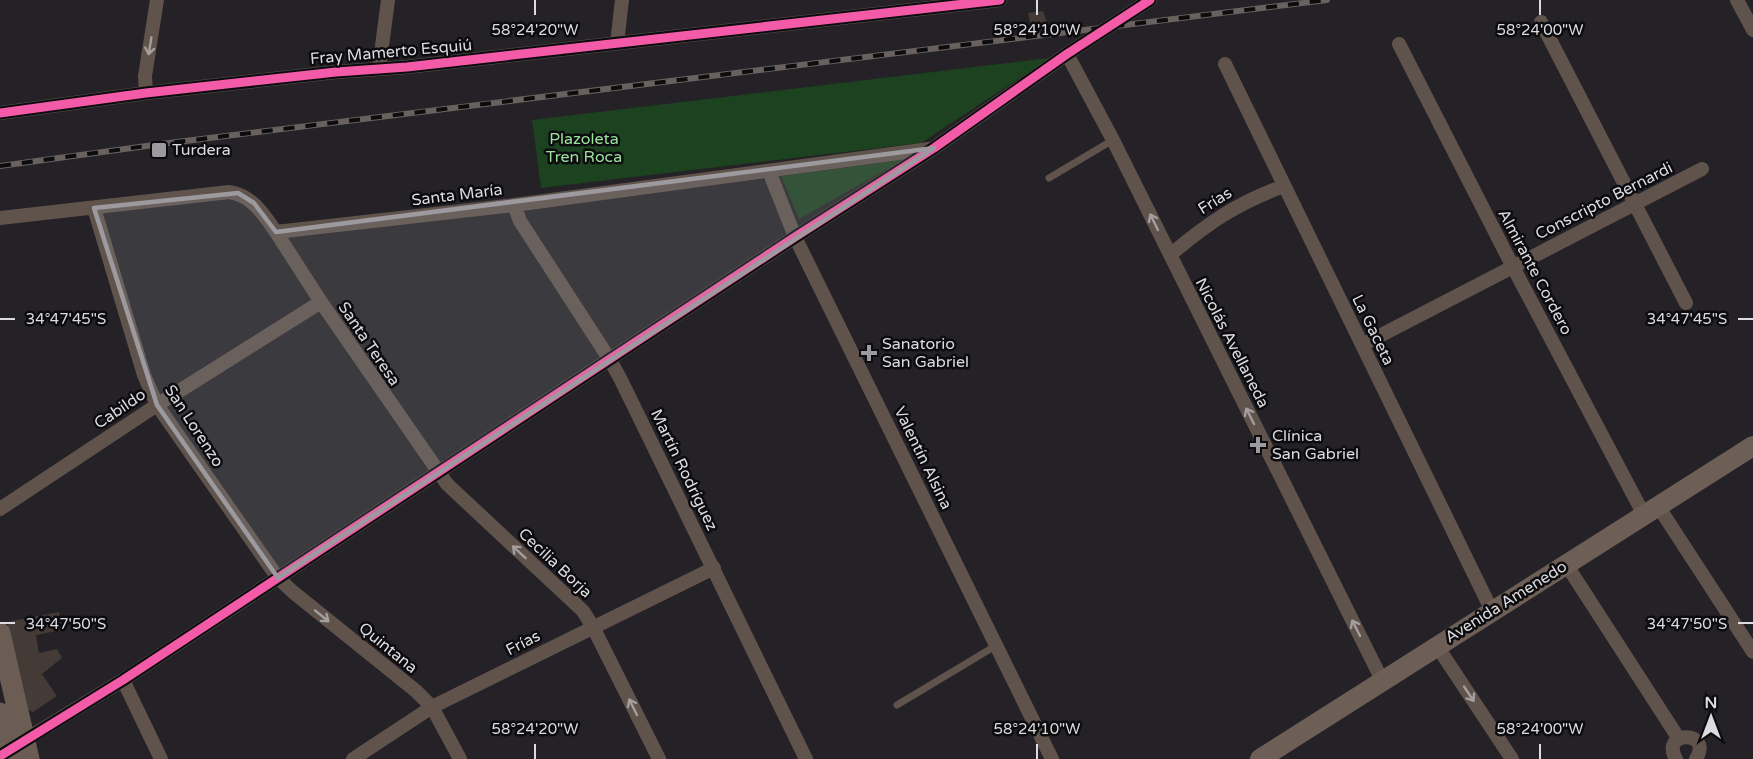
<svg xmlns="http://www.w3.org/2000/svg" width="1753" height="759" font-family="'Varela Round',sans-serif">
  <rect width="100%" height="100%" fill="#242227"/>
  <path fill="#1c4220" d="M1050,58L921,143L541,188L532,120Z
    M903,160L799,219L781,176Z"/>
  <path fill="#443a36" d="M1043,11L1048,25L1031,26L1028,13Z
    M59,612L62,630L36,635L39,653L57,649L62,658L42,674L57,696L33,712L25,708L7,622Z"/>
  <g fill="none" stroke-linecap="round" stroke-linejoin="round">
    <path stroke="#60534c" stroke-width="7" d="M1049,178L1113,140
      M897,705L997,645"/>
    <path stroke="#60534c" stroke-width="14" d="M1737,0L1753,30
      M1541,22L1686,303
      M617,43L622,0
      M1399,44L1513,267L1644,515
      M1067,54L1113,140L1382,680
      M1225,64L1492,611
      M379,69L388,0
      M146,93L145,76L157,0
      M0,113L146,93L336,72L407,67L1000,0
      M769,171L795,237L1052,759
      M514,205L520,221L610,360L621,380L806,759
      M94,208L144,375L157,405L278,578L293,592L416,691L432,707L460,759
      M0,218L229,192C252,195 264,215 276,232L514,205L929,149
      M276,232L321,302L447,484L583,611L593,627L659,759
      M1170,255C1208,223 1237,203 1284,186
      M1362,345L1702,169
      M1658,506L1753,652
      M0,509L157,405L321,302
      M1566,564L1679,739
      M1437,646L1512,759
      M123,680L161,759
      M20,743L123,680L795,237L934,148L1067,54L1150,0
      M353,759L432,707L714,568
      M1676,759C1659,730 1714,730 1696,759"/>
    <path stroke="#6d5e56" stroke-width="20" d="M1260,759L1753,446"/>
    <path stroke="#6b5c54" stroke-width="21" d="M0,633L29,759
      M0,713L11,759"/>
    <defs>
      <path id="rail" d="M0,166L161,144L1327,0"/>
    </defs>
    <use href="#rail" stroke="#68615e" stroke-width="6"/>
    <use href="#rail" stroke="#0c0b0e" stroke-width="4" stroke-dasharray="11" stroke-linecap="butt"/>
    <defs>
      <path id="cycleway" d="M0,113L146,93L336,72L407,67L1000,0
        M0,756L123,680L795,237L934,148L1067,54L1150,0"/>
    </defs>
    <use href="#cycleway" stroke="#0c0b0e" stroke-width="13"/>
    <use href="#cycleway" stroke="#f35aa7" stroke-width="9"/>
  </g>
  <defs><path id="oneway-shaft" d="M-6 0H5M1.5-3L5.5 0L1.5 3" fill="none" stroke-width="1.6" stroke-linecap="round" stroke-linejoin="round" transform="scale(1.5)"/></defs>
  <g stroke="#a49e9d">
    <use href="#oneway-shaft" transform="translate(150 46) rotate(99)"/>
    <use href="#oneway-shaft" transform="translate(1154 222) rotate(-116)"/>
    <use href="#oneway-shaft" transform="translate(1250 416) rotate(-117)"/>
    <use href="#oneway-shaft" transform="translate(519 552) rotate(-137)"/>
    <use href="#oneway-shaft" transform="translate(322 616) rotate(39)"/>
    <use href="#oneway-shaft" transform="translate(1356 628) rotate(-117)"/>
    <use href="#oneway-shaft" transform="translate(1469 694) rotate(56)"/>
    <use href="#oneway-shaft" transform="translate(633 707) rotate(-116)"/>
  </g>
  <path fill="#9c9a9f" fill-opacity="0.2" stroke="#9c9a9f" stroke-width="4.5" stroke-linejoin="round" d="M934,148L278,578L157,405L94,208L238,193L254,203L276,232Z"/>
  <path fill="none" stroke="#dcdbdf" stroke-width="2" d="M535,0V15M1037,0V15M1540,0V15M0,319H15M1738,319H1753M0,623H15M1738,623H1753M535,744V759M1037,744V759M1540,744V759"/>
  <g fill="#9c9a9f" stroke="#0c0b0e" stroke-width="2">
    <rect x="151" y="142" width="16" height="16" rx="3"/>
    <path d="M866 344h6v6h6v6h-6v6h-6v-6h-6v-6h6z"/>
    <path d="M1255 436h6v6h6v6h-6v6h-6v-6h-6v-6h6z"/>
  </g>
  <g text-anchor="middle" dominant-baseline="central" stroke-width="5" stroke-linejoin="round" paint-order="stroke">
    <g font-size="16" fill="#dcdbdf" stroke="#0c0b0e">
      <text transform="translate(391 52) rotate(-5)">Fray Mamerto Esquiú</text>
      <text transform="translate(457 195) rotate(-7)">Santa María</text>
      <text transform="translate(1215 201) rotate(-32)">Frías</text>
      <text transform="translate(1604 201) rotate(-27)">Conscripto Bernardi</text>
      <text transform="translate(1535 272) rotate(62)">Almirante Cordero</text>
      <text transform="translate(1373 330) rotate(64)">La Gaceta</text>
      <text transform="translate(1232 343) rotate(63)">Nicolás Avellaneda</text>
      <text transform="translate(369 344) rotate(56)">Santa Teresa</text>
      <text transform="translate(120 409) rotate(-34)">Cabildo</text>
      <text transform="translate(194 426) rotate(57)">San Lorenzo</text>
      <text transform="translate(923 458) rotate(64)">Valentín Alsina</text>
      <text transform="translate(684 470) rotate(64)">Martín Rodríguez</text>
      <text transform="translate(555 563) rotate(43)">Cecilia Borja</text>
      <text transform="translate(1506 602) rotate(-32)">Avenida Amenedo</text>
      <text transform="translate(523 643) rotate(-27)">Frías</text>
      <text transform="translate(388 648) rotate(39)">Quintana</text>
    </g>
    <g font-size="16" fill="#9be19e" stroke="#0c0b0e">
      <text x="584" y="139">Plazoleta<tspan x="584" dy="18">Tren Roca</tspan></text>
    </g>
    <g font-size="16" fill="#dcdbdf" stroke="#0c0b0e" text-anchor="start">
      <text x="172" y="150">Turdera</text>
      <text x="882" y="344">Sanatorio<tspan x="882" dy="18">San Gabriel</tspan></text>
      <text x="1272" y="436">Clínica<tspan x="1272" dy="18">San Gabriel</tspan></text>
    </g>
  </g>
  <g font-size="15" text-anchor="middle" fill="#dcdbdf" stroke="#0c0b0e" stroke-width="5" stroke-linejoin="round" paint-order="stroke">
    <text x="535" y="35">58°24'20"W</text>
    <text x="1037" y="35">58°24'10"W</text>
    <text x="1540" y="35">58°24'00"W</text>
    <text x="66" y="324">34°47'45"S</text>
    <text x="1687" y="324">34°47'45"S</text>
    <text x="66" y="629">34°47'50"S</text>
    <text x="1687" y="629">34°47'50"S</text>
    <text x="535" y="734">58°24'20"W</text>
    <text x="1037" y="734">58°24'10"W</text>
    <text x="1540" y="734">58°24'00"W</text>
  </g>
  <g transform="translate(1711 717)" stroke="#0c0b0e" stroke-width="4.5" paint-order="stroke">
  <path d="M0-4.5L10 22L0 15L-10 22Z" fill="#dcdbdf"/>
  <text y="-9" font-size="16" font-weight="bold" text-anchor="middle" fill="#dcdbdf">N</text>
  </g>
</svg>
